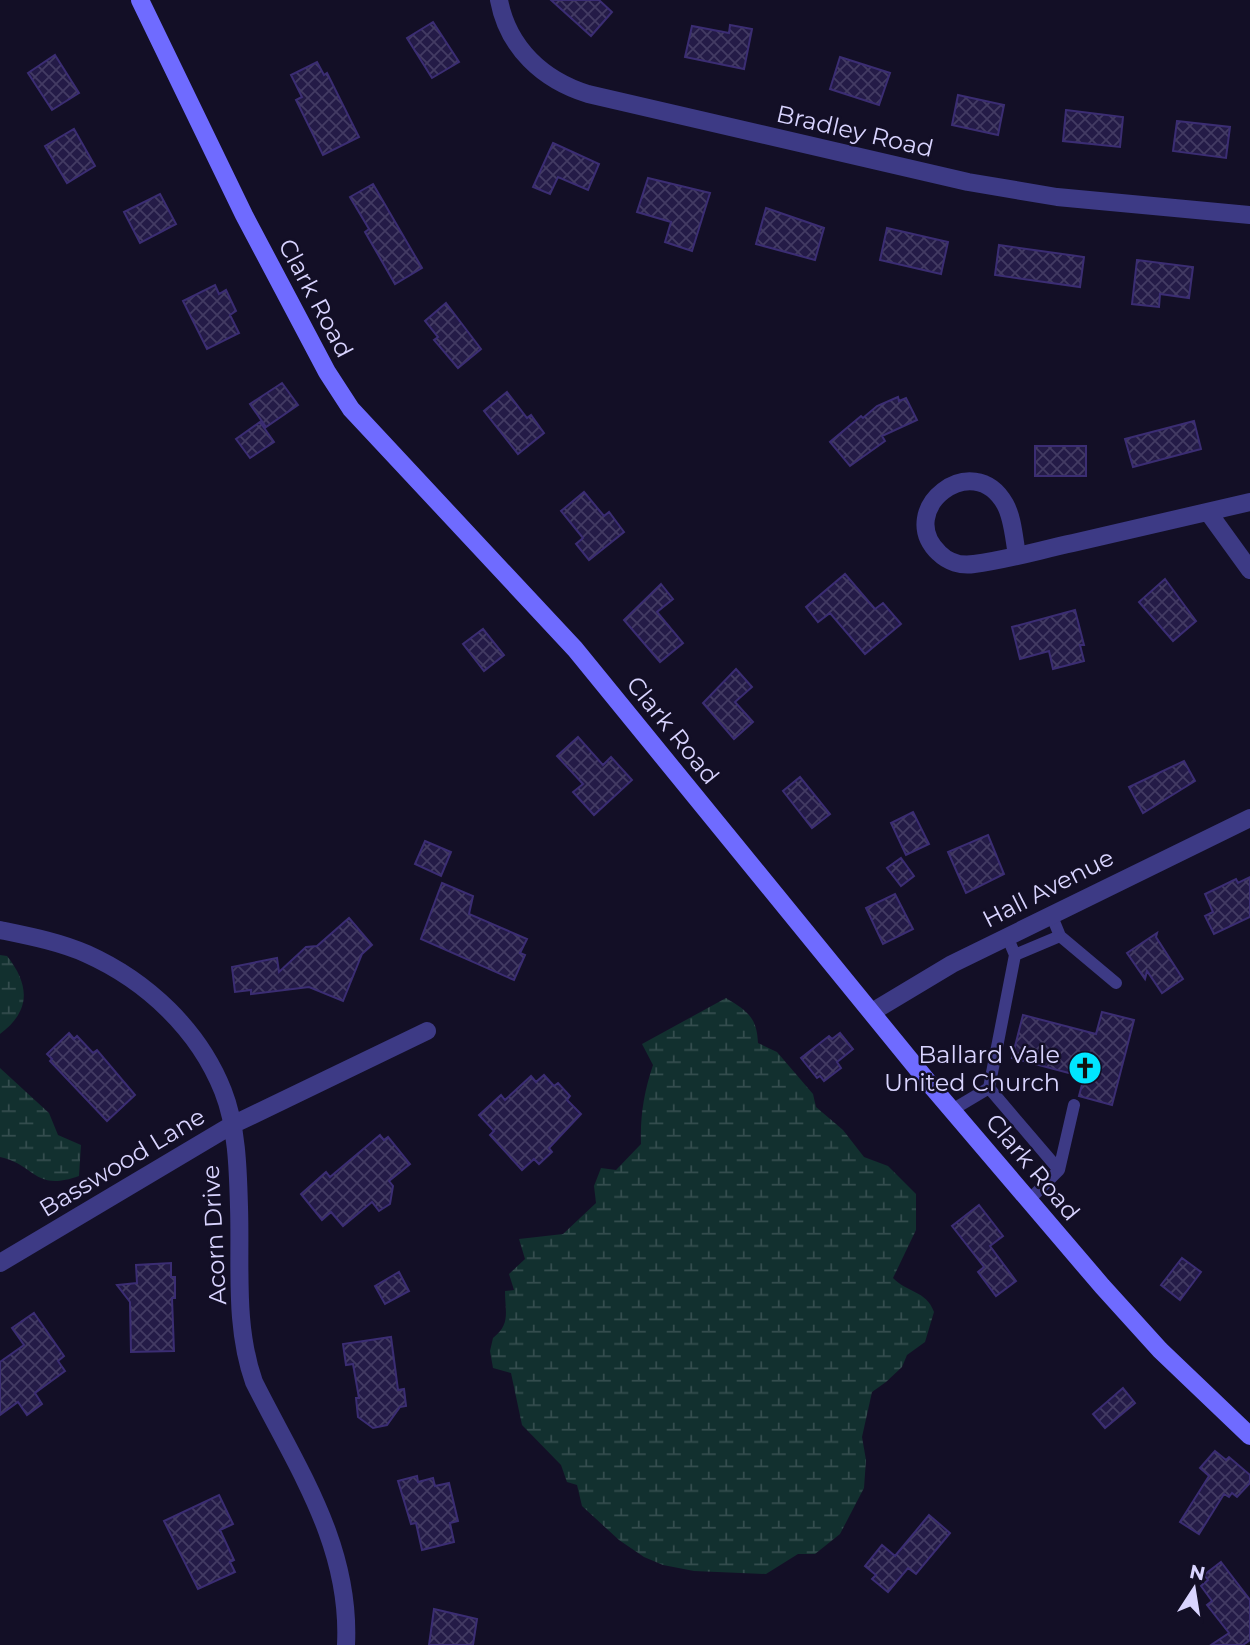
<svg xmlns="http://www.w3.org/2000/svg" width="1250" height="1645" font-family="Montserrat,sans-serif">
  <defs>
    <pattern id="wetland-marsh" width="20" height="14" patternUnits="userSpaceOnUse" patternTransform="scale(1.75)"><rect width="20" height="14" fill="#12302f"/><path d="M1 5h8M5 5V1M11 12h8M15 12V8" fill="none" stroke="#344d4e"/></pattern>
    <pattern id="building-cross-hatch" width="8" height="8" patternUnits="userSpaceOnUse" patternTransform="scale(1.75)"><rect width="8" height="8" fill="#241b47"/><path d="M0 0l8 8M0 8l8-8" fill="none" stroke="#433b63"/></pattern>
  </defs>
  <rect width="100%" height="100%" fill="#130f26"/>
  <path fill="url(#wetland-marsh)" d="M0,955L7,956C30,985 31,1011 0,1034Z
    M726,998C747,1011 757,1017 758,1043L777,1052L813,1094L816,1107L843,1130L864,1157L888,1166L916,1194V1230L893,1278C907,1293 926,1290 934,1312L925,1342L907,1355L902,1367L886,1382L872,1392L862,1437L866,1460L864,1488L840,1534L815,1554H798L766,1574L694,1571L663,1565L644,1557L619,1540L582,1506L577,1485L567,1482L561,1465L522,1425L511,1373L493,1368L490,1351L493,1338C511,1324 505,1312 505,1291L514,1290L509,1274L525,1259L519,1239L563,1234L596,1203L594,1186L601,1168L616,1170L641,1144C640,1116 644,1092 653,1065L642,1044Z
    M0,1068L49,1113L58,1135L81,1145L79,1176C34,1192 36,1165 0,1157Z"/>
  <path fill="url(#building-cross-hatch)" stroke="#3b2d73" stroke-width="2" d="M551,0H599L612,12L591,36Z
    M433,22L459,62L432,78L407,38Z
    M730,25L752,29L744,69L685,57L692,26L729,33Z
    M55,55L79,93L52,110L28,73Z
    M840,57L890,73L879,105L830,89Z
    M317,62L324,75L327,73L359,137L323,155L296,100L302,97L291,75Z
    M958,95L1004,105L998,135L952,125Z
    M1066,110L1123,117L1120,147L1063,141Z
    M1177,121L1230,127L1226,158L1173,151Z
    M74,129L95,166L67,183L45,146Z
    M553,143L599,164L588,190L558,177L550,194L533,187Z
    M648,178L710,193L692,251L665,242L671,222L637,212Z
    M373,184L422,268L395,284L365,232L369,229L350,197Z
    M160,194L176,224L140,243L124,212Z
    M766,208L824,228L815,260L756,244Z
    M887,228L948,242L941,274L880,260Z
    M999,245L1084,257L1080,287L995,275Z
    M1137,260L1193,267L1189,298L1160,294L1159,307L1132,304Z
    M215,285L219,294L226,290L236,311L230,315L239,333L207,349L183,301Z
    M446,303L481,349L458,368L434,340L438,337L425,321Z
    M282,383L298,405L266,427L250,404Z
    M507,392L527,418L531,415L544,433L518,454L484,411Z
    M898,397L899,401L906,398L917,420L882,436L885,441L850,466L830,442L861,416L863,418L877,406Z
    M1194,421L1201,449L1133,467L1125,439Z
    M260,422L274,442L250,458L236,439Z
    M1035,446H1086V476H1035Z
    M584,492L604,516L609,512L624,532L589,560L576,544L583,538L561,511Z
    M845,574L875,609L883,603L901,624L865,654L830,613L818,622L806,607Z
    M1165,579L1196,621L1173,641L1139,602Z
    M661,584L673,599L657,612L683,643L660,662L624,620Z
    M1075,610L1084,645H1080L1084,661L1053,669L1049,651L1020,659L1012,627Z
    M483,629L504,655L484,671L463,644Z
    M736,669L752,687L735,702L753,722L734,739L703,703Z
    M578,737L603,765L611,757L632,780L594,815L573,792L583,784L557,756Z
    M1184,761L1195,781L1143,813L1129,787Z
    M800,777L830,814L812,828L783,791Z
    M913,812L929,844L906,855L891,823Z
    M988,835L1004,874L966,893L948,852Z
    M425,841L451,852L441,876L415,864Z
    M901,858L914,876L901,886L887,868Z
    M1250,877V917L1214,934L1205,916L1213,912L1205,894L1236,879L1238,883Z
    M442,883L473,896L469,914L527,939L520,953L525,955L514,980L421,939Z
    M895,894L913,929L883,944L866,908Z
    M349,918L372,945L362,954L343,1001L309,987L251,994V990L235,992L232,967L277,958L279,972L306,947L317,946Z
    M1157,933L1156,937L1183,979L1162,993L1147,971L1145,979L1127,953Z
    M1102,1012L1134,1020L1112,1105L1079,1096L1084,1077L1012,1058L1023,1015L1096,1034Z
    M69,1033L74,1039L77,1036L93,1053L97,1050L135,1095L107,1121L50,1061L52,1059L47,1054Z
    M840,1033L853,1049L837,1062L841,1068L824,1081L820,1076L817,1078L801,1058L829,1036L832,1039Z
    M544,1075L554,1086L558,1083L570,1096L567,1100L581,1114L549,1148L552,1152L539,1164L534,1159L522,1170L490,1135L494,1131L479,1115L501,1095L505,1100L531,1076L536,1082Z
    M380,1135L384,1140L388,1137L410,1164L389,1181L393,1186L390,1204L379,1211L372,1202L343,1226L331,1212L322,1220L301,1194L326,1172L330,1177Z
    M979,1205L1003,1236L990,1246L1016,1281L996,1296L978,1272L984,1267L952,1226Z
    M1182,1258L1201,1272L1180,1300L1161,1285Z
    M171,1263V1277H175V1298H172L174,1351L131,1352L130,1302L117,1285L137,1283L136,1265Z
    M399,1272L409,1291L385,1304L375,1286Z
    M34,1313L64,1356L58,1361L65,1371L35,1393L42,1404L27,1415L18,1402L0,1415V1362L24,1345L12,1328Z
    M391,1337L398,1390L404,1389L406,1406L400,1407L387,1425L373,1428L358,1417L356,1398H359L353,1364L346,1365L343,1344Z
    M1123,1388L1135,1403L1105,1428L1093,1414Z
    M1215,1451L1226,1460L1229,1457L1250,1475V1483L1237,1497L1232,1493L1229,1497L1224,1494L1199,1534L1180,1522L1209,1476L1200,1468Z
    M417,1476L418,1482L433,1478L435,1486L449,1483L458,1521L450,1523L454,1542L422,1550L416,1523L411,1524L398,1481Z
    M219,1495L233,1524L220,1530L234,1560L230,1562L235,1572L198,1589L164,1521Z
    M929,1515L950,1533L916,1574L908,1568L888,1592L872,1579L876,1575L865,1566L882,1545L895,1556Z
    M1221,1562L1250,1600V1640L1243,1645H1211L1229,1633L1207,1605L1212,1601L1201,1586L1208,1580L1204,1575Z
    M434,1609L477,1619L473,1645H429Z"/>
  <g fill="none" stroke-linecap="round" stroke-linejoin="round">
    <path stroke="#3d3a85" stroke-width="12" d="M1060,936L1116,983
      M1015,955L1060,936L1051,914
      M989,1088L1059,1170L1029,1200
      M952,1110L989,1088L1015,955L1007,936
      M1059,1170L1074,1105"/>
    <path stroke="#3d3a85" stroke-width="18" d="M499,0C508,48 543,80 588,94L968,182L1057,197L1250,215
      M1208,512L1250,570
      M1017,555C1014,539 1013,518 1005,504C973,447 894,510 939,553C948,562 961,566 974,564C1007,560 1040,550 1073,543C1132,529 1191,516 1250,502
      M0,930C29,936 60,942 87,954C147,981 199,1030 223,1091C237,1126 238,1170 239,1207C241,1265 234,1326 254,1382C297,1468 351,1545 346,1645
      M872,1012L952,964L1250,818
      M0,1263L232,1125L427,1031"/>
    <path stroke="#6f6bff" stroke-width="18" d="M140,0L244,215L327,372L351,409L575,649L933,1088L1102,1286L1160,1350L1250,1436"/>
  </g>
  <defs>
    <symbol id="church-disc" viewBox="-11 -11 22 22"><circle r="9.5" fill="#00e5ff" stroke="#130f26"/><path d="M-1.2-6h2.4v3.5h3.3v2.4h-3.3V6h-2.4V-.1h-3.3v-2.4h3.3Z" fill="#111"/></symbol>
  </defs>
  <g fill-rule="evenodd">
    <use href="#church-disc" x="1066" y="1049" width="38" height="38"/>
  </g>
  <g text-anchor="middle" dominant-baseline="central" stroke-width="5" stroke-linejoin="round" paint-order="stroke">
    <g font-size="24" fill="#d9d4ff" stroke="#130f26">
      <text transform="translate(855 131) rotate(13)">Bradley Road</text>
      <text transform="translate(316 298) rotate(62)">Clark Road</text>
      <text transform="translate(673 730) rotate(51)">Clark Road</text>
      <text transform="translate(1048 888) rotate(-27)">Hall Avenue</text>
      <text transform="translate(122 1162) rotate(-31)">Basswood Lane</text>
      <text transform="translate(1033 1167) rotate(50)">Clark Road</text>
      <text transform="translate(214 1235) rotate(-93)">Acorn Drive</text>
    </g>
    <g font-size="24" fill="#d9d4ff" stroke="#130f26" text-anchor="end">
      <text x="1060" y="1054">Ballard Vale<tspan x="1060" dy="28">United Church</tspan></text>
    </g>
  </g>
  <g transform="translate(1194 1589) rotate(12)" stroke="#130f26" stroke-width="5" paint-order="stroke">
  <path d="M0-5L12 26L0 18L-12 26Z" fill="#d9d4ff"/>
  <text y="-10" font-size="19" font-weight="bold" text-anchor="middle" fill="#d9d4ff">N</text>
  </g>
</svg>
